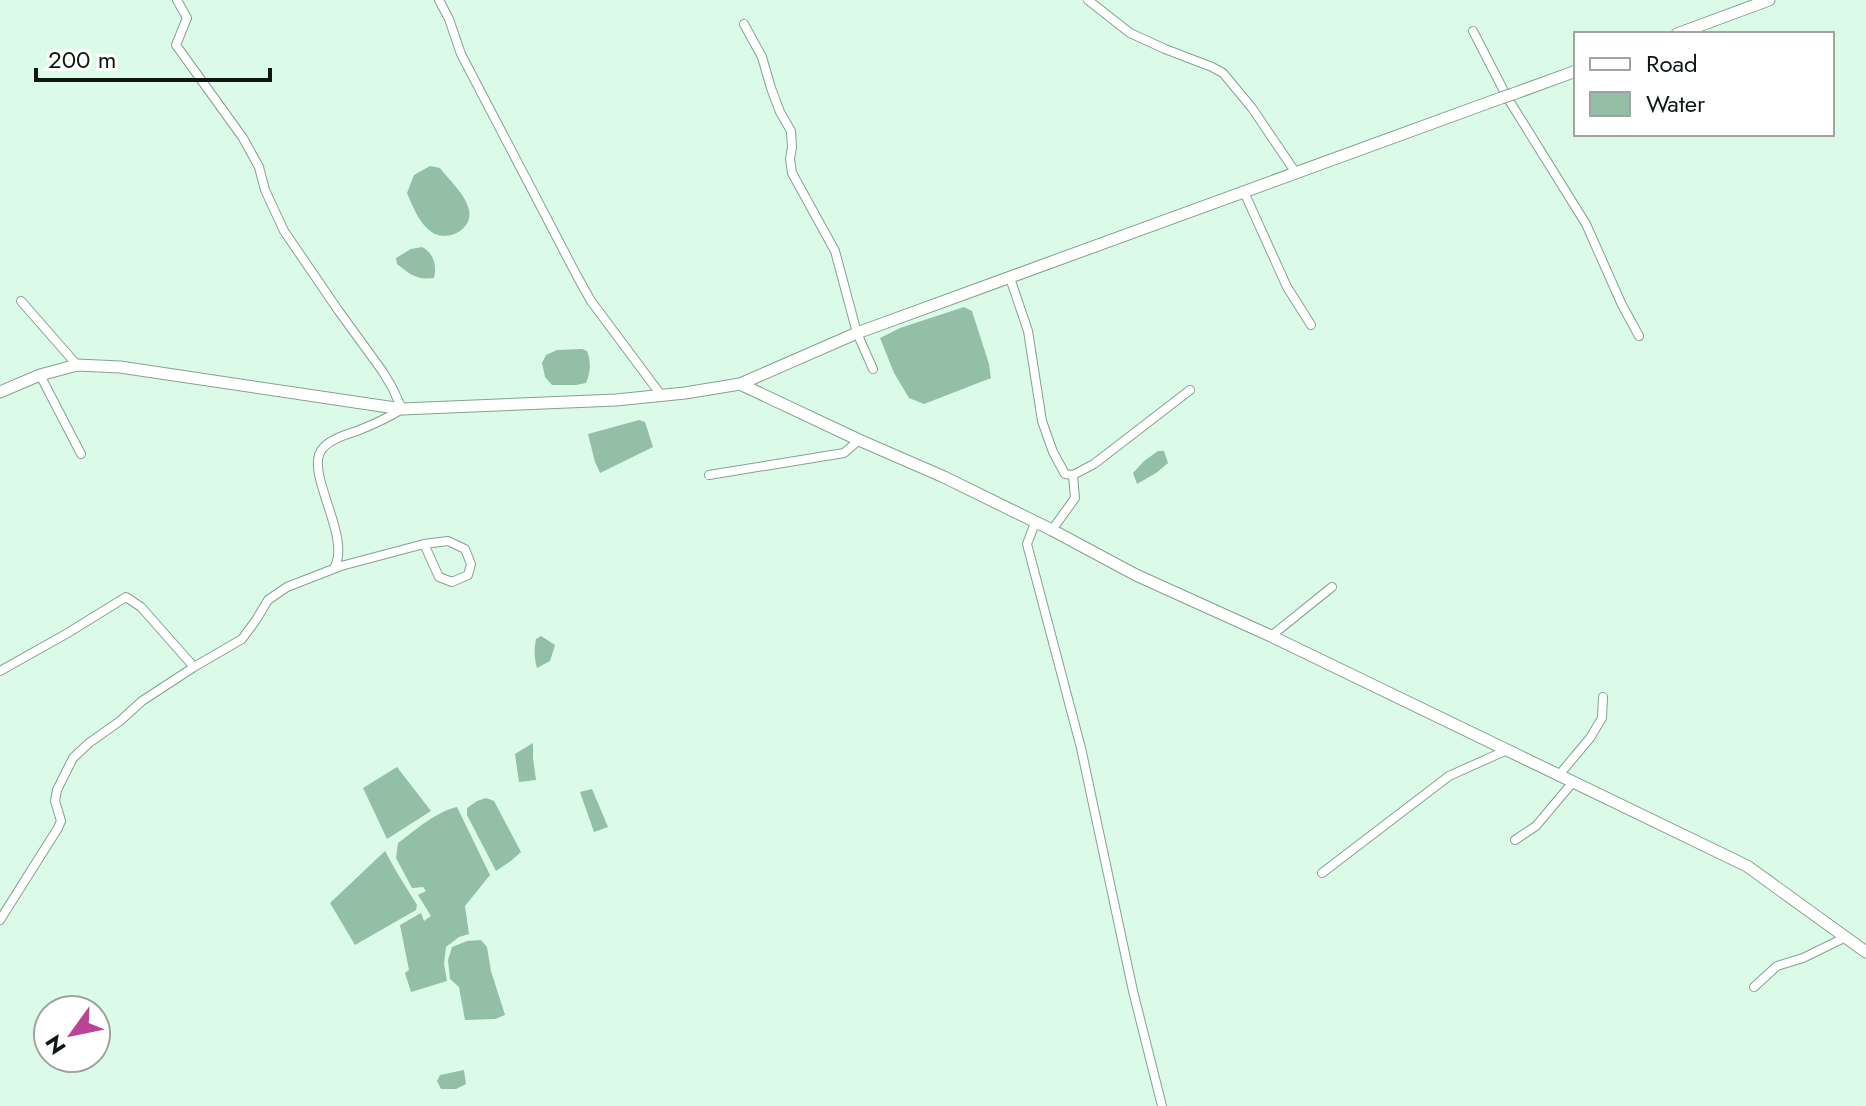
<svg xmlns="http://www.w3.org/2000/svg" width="1866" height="1106" viewBox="0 0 1866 1106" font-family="Jost,sans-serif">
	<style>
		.water { fill: #92bfa5 }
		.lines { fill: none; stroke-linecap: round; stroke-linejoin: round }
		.minor-casing { stroke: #84a290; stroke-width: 10 }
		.secondary-casing { stroke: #84a290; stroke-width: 13 }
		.minor { stroke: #fff; stroke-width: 8 }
		.secondary { stroke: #fff; stroke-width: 11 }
		.secondary-bridge-casing { stroke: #84a290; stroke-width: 13; stroke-linecap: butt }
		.secondary-bridge { stroke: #fff; stroke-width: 11 }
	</style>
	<rect width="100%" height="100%" fill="#dbfbe8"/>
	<!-- water -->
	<path class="water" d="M430,166L440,168C449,180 466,195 469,210C473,228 451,241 435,234C420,226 413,207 407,193L414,175Z
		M422,247C434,253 437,266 434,278C416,280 411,275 397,264L396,258L411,249Z
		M964,307L972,311L989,364L991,378L924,404L909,398L894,373L880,338L900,328Z
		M582,349L587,351C591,362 591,371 586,383L576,385H552L545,377L542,363L546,355L557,350Z
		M639,420L645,422L653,447L600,473L595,462L588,434Z
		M1158,451H1164L1168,463L1156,473L1137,484L1133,473L1144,461Z
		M541,636L555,645L550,661L537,668C534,657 534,650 536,639Z
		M533,743V758L536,780L519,782L515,754Z
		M397,767L431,811L387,839L363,788Z
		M592,789L608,827L594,832L580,792Z
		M486,798L494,801L521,852L512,860L496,871L467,815V808L477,801Z
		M457,807L490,875L465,906L469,934L459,937L446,947L444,964L447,981L411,992L405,973L409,970L400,925L421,913L424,921L431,916L418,895L426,891L423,887L412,888L396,858L398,843C416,830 435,812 457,807Z
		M385,851L396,871L417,905L416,910L355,945L330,903Z
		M481,940L487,947L491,971L505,1015L495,1019L465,1020L459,987L450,979L448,960L452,947L467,941Z
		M464,1070L466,1084L456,1089H441L437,1081L440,1075Z"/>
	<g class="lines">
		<!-- minor casing -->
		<g class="minor-casing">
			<path id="minor" d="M177,0L187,18L176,45L243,138L259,167L265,190L284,231L338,310L383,372L393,389L402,409C388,418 372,425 357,431C345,435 331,439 323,448C302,470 353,537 334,568
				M439,0L449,19L461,54L577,276L591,301L661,395
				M1088,0L1130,33L1165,49L1212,67L1223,73L1252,108L1296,173
				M744,24L762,57L771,88L780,112L791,131L792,147L790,159L792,173L835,251L857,333L873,369
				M1473,31L1507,97L1586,224L1622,305L1639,336
				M1244,192L1287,287L1311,325
				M1010,278L1028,331L1042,421L1053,452L1065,474L1073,475L1094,464L1190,390
				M21,301L77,365
				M40,375L81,454
				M709,475L844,453L859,440
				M1035,523L1027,544L1081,748L1133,991L1162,1106
				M1052,530L1075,498L1073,475
				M1271,636L1332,587
				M0,671L66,634L126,597L141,607L194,667
				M1559,775L1590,738L1602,718L1603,697
				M1515,840L1536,826L1573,782
				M1322,873L1449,776L1507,750
				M0,920L58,828L61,821L55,801L57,790L73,758L89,743L120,721L142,701L194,667L242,639L256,620L268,600L287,587L341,566L424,544L448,541L465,549L471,564L468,575L452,582L439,577L424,544
				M1754,987L1777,966L1803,958L1846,937"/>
		</g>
		<!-- secondary casing -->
		<g class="secondary-casing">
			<path id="secondary" d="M1677,34L1769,0
				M1513,94L1576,71
				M740,384L859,440L944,477L1052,530L1136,575L1271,636L1747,866L1866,952
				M0,392L40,375L77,365L120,367L402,409L616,400L685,393L740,384L857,333L1501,98"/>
		</g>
		<!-- minor -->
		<use href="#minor" class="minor"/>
		<!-- secondary -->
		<use href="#secondary" class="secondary"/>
		<!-- secondary-bridge casing -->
		<g class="secondary-bridge-casing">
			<path id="secondary-bridge" d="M1501,98L1513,94"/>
		</g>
		<!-- secondary-bridge -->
		<use href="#secondary-bridge" class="secondary-bridge"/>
	</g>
	<!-- legend -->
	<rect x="1574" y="32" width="260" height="104" fill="#ffffff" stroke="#9fa3a1" stroke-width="2"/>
	<rect x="1590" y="58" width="40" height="12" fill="#ffffff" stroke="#9fa3a1" stroke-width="2"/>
	<text x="1646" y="72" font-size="24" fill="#0e1913">Road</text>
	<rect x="1590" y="92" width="40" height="24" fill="#92bfa5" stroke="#9fa3a1" stroke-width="2"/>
	<text x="1646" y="112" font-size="24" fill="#0e1913">Water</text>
	<!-- north arrow -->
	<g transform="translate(72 1034) rotate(237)"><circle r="38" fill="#ffffff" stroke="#9fa3a1" stroke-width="2"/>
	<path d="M0-6L14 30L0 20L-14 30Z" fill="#ba4398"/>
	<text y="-12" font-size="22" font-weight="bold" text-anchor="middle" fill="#0e1913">N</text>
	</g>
	<!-- scale -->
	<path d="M36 68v12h234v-12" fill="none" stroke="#0e1913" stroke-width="4"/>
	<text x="48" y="68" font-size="24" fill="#0e1913" stroke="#ffffff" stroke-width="6" paint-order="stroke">200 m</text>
</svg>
